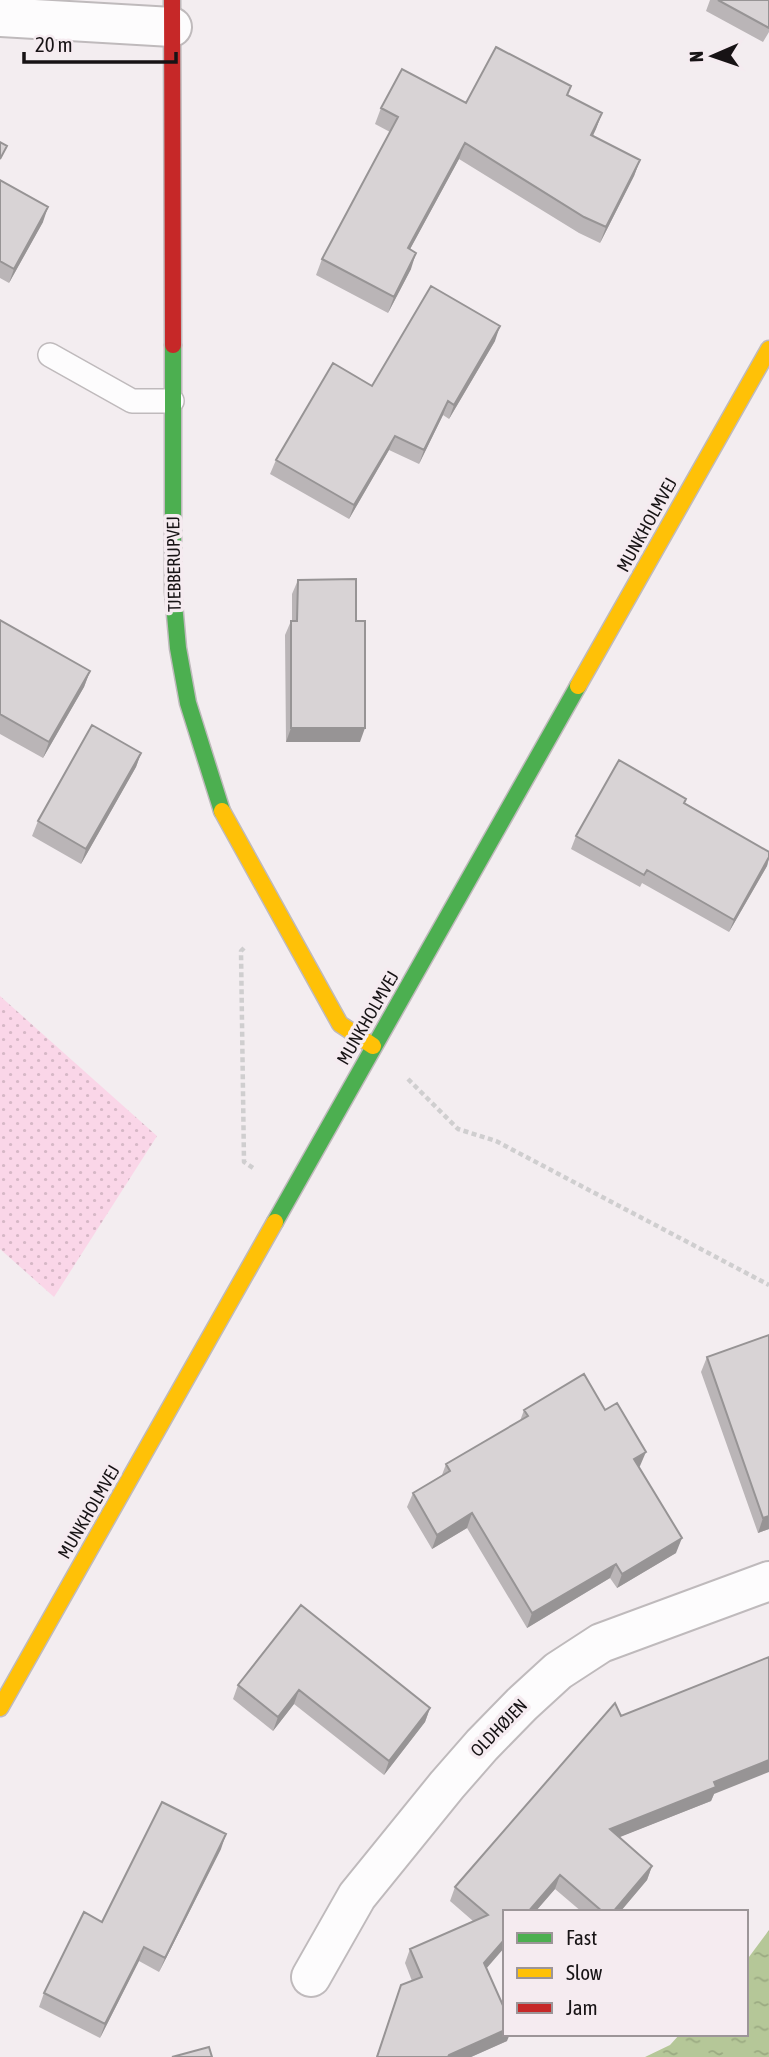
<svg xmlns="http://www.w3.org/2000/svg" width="769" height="2057" viewBox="0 0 769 2057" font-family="'Asap Condensed',sans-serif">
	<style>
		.green { fill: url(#green-dots) }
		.water { fill: url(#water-ripples) }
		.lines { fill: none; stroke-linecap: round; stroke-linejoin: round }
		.lane-casing { stroke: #bfbabc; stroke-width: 26 }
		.street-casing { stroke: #bfbabc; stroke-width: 42 }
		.fast-casing { stroke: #bfbabc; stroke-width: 19 }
		.slow-casing { stroke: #bfbabc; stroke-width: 19 }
		.jam-casing { stroke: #bfbabc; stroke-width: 19 }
		.path { stroke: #cfcecf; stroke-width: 4.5; stroke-dasharray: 5 3.5; stroke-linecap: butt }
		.lane { stroke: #fdfcfd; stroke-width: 23 }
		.street { stroke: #fdfcfd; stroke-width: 38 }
		.fast { stroke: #4caf50; stroke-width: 16 }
		.slow { stroke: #ffc107; stroke-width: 16 }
		.jam { stroke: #c62828; stroke-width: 16 }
		.wall { fill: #bab5b7 }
		.shaded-wall { fill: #979495 }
		.building { fill: #d8d3d5; stroke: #979495; stroke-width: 2 }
		.labels { text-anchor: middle; stroke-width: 7; stroke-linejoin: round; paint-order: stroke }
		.street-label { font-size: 18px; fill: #171315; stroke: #f5ebf0 }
	</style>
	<defs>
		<pattern id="green-dots" width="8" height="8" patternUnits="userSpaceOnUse" patternTransform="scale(1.75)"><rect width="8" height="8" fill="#fad6e8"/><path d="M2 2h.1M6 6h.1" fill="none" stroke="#d6b7c6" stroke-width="1.8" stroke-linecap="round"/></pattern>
		<pattern id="water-ripples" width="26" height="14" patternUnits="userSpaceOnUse" patternTransform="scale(1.75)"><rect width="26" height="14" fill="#b5c798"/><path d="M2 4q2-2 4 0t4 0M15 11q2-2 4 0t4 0" fill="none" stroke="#9baa82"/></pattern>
	</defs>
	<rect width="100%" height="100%" fill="#f3edf0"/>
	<!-- green -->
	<path class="green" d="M0,996L157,1136L54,1297L0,1249Z"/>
	<!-- water -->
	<path class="water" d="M769,1930V2057H645L670,2045L680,2034H746V1961Z"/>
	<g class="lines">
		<!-- lane casing -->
		<g class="lane-casing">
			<path id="lane" d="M50,355L132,401H172"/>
		</g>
		<!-- street casing -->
		<g class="street-casing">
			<path id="street" d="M0,17L172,27
				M311,1977L357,1896L447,1785L482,1745L522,1704L558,1671L601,1643L769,1581"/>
		</g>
		<!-- fast casing -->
		<g class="fast-casing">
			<path id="fast" d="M173,345V592L178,648L188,703L222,811
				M275,1222L578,686"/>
		</g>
		<!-- slow casing -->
		<g class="slow-casing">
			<path id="slow" d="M578,686L769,349
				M222,811L340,1024L373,1046
				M0,1708L275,1222"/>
		</g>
		<!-- jam casing -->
		<g class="jam-casing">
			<path id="jam" d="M172,0L173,345"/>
		</g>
		<!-- path -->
		<path class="path" d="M244,948L241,951L244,1162L253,1168
			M408,1079L458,1129L496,1141L769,1285"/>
		<!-- lane -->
		<use href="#lane" class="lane"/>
		<!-- street -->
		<use href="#street" class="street"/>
		<!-- fast -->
		<use href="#fast" class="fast"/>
		<!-- slow -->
		<use href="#slow" class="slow"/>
		<!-- jam -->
		<use href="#jam" class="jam"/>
	</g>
	<!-- wall -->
	<path class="wall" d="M710,0H769V32L763,42L706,11Z
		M571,86L567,95L602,113L593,136L640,160L634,176L600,243L579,233L459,159L410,249L411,269L388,313L316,275L322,259L390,132L375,124L381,108L466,103Z
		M0,180L43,222L9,283L0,278Z
		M495,341L449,419L443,415L419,464L389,450L349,519L270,474L276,460L372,386Z
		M298,580L356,621L360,742H286L285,635L291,621H292V594Z
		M0,620L90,671L84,687L43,758L0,734Z
		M141,753L136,767L81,864L32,836L38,821Z
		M686,799L685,803L769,852V859L767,866L729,932L642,883L640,887L571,849L576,836Z
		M769,1335V1529L758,1533L701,1372L707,1357Z
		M524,1410L640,1466L639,1467L676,1553L617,1588L610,1578L527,1628L467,1528L432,1549L407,1507L413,1493L442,1475L446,1464L520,1421Z
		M301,1605L430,1708L425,1722L384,1775L294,1704L273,1731L233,1699L238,1685Z
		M621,1716L714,1794L711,1801L619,1837L652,1866L647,1880L620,1912H582L555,1889L535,1912H505L486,1968L507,2041L471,2057H376L412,1981L405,1963L410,1949L473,1921L450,1901L455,1887Z
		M221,1849L159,1972L139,1961L100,2038L39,2007L44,1993L102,1922Z"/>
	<!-- shaded-wall -->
	<path class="shaded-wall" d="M602,113L596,129L585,151L591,135Z
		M465,143L459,159L402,264L408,248Z
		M640,160L634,176L600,243L606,227Z
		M48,207L43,222L9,283L14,269Z
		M416,253L411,269L388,313L394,297Z
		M500,326L495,341L449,419L454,405Z
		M448,401L443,415L419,464L424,450Z
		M395,436L389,450L349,519L354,505Z
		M90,671L84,687L43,758L49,742Z
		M291,728H365L360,742H286Z
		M141,753L136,767L81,864L86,849Z
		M769,857L767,866L729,932L734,920Z
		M646,1452L640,1466L629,1473L634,1459Z
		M472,1513L467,1528L432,1549L437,1535Z
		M769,1516V1529L758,1533L763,1518Z
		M682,1538L676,1553L617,1588L622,1574Z
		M616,1564L610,1578L527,1628L532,1613Z
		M299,1690L294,1704L273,1731L278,1717Z
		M430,1708L425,1722L384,1775L389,1761Z
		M769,1760V1772L714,1794L711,1801L605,1843L610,1829L714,1782Z
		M226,1834L221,1849L159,1972L165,1958Z
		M652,1866L647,1880L620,1912H613Z
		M560,1875L555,1889L535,1912H528Z
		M505,1939V1947L479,1977L484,1963Z
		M144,1947L139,1961L100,2038L105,2024Z
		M505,2030V2034H510L507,2041L471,2057H448L449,2055Z"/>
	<!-- building -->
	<path class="building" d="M718,0H769V28Z
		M496,47L571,86L567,95L602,113L591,135L640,160L606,227L584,217L465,143L408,248L416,253L394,297L322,259L398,117L381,108L402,69L466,103Z
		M0,142L7,146L0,159Z
		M0,180L48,207L14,269L0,261Z
		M431,286L500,326L454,405L448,401L424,450L395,436L354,505L276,460L333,363L372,386Z
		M356,579V621H365V728H291V621H297L298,580Z
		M0,620L90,671L49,742L0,714Z
		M92,725L141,753L86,849L38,821Z
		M619,760L686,799L684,803L769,852V857L734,920L647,870L644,875L576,836Z
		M769,1335V1516L763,1518L707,1357Z
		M584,1374L605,1410L617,1403L646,1452L634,1459L682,1538L622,1574L616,1564L532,1613L472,1513L437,1535L413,1493L450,1471L446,1464L528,1416L524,1410Z
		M301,1605L430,1708L389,1761L299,1690L278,1717L238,1685Z
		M769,1657V1760L714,1782L716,1787L610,1829L652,1866L613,1912H603L560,1875L528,1912H505V1939L484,1963L505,2010V2030L449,2055L448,2057H377L401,1985L422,1977L410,1949L488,1915L455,1887L615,1703L621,1716Z
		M162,1802L226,1834L165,1958L144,1947L105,2024L44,1993L84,1912L102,1922Z
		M209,2047L212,2057H172Z"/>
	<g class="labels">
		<!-- street labels -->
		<g class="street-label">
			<text transform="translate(647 525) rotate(-61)" y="6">MUNKHOLMVEJ</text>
			<text transform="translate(174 564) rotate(-91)" y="6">TJEBBERUPVEJ</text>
			<text transform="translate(368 1018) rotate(-60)" y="6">MUNKHOLMVEJ</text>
			<text transform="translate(89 1512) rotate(-60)" y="6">MUNKHOLMVEJ</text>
			<text transform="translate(499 1728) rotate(-46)" y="6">OLDHØJEN</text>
		</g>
	</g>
	<!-- legend -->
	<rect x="503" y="1910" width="245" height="126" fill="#f5ebf0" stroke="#9c9598" stroke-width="2"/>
	<rect x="517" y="1933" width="35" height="10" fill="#4caf50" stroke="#9c9598" stroke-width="2"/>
	<text x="566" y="1945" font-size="21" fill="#171315">Fast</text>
	<rect x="517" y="1968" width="35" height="10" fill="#ffc107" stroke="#9c9598" stroke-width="2"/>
	<text x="566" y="1980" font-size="21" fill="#171315">Slow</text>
	<rect x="517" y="2003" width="35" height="10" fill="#c62828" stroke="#9c9598" stroke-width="2"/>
	<text x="566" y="2015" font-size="21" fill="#171315">Jam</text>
	<!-- north arrow -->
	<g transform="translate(713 56) rotate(268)" stroke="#f5ebf0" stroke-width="5" paint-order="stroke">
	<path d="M0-5L12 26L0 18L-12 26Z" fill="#171315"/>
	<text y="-10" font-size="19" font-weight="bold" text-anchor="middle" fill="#171315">N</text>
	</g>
	<!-- scale -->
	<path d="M24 52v10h152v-10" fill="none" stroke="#171315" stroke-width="3.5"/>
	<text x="35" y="52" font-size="21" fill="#171315" stroke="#f5ebf0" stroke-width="5" paint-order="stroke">20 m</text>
</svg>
